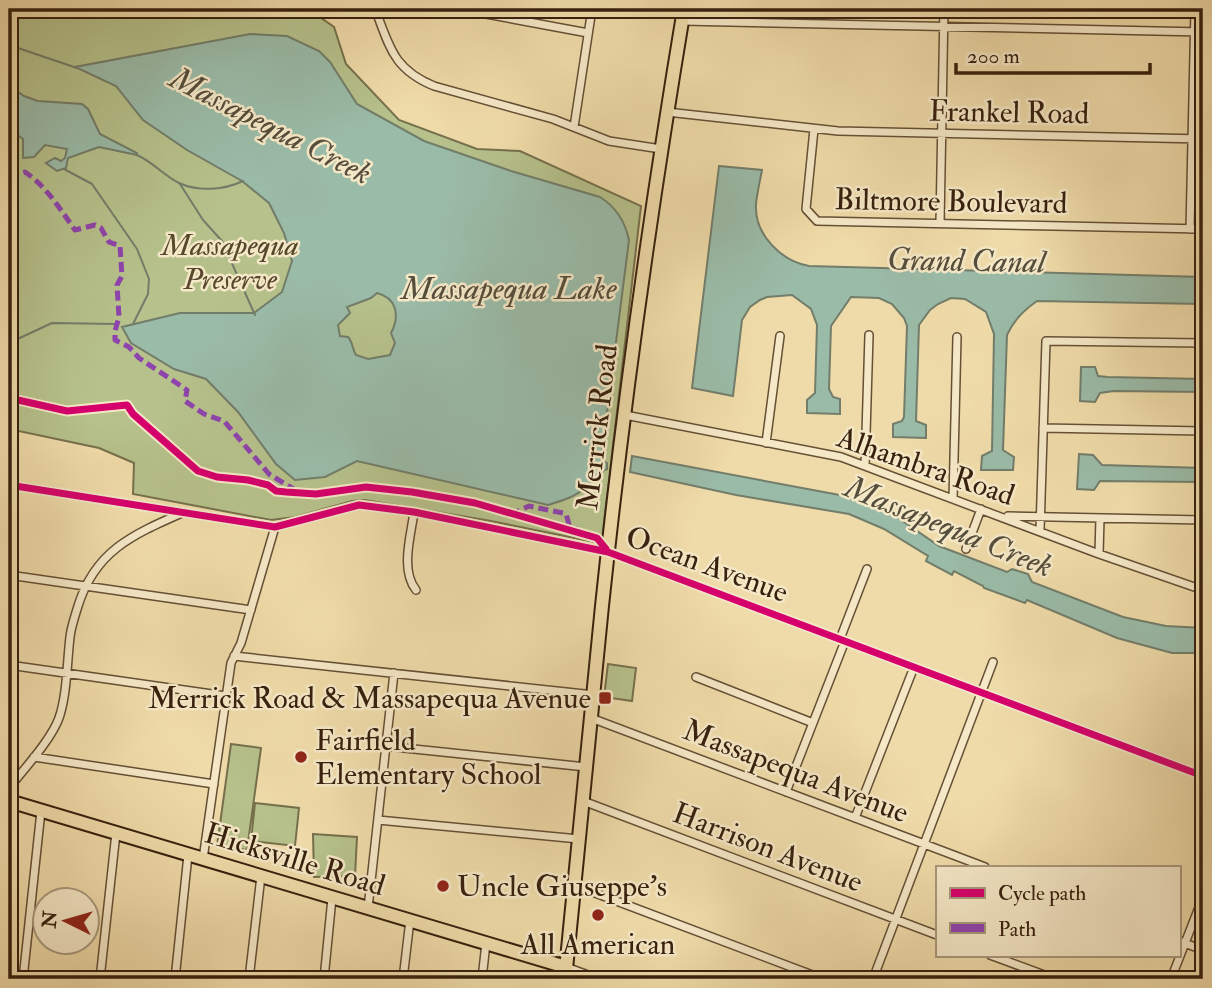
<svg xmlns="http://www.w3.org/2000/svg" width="1212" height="988" viewBox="0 0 1212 988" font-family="'IM FELL Double Pica',serif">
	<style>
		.green { fill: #b6c18b; stroke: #76704c; stroke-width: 2 }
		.water { fill: #9abba8; stroke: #727d6a; stroke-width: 2; fill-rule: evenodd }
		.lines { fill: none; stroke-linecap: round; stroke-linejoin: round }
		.stream { stroke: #727d6a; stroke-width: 2 }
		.street-casing { stroke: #654f35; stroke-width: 10 }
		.primary-casing { stroke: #37200e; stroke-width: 16 }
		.street { stroke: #f5e8c7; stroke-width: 7 }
		.primary { stroke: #efdba9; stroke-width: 12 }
		.quiet { stroke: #8e44ad; stroke-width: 5; stroke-dasharray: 10 5; stroke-linecap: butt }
		.cycleway-casing { stroke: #f5e8c7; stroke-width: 11 }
		.cycleway { stroke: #d6006c; stroke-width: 7 }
		.poi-dot { fill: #8f2418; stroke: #f5e8c7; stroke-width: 2.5 }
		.labels { text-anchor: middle; stroke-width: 5; stroke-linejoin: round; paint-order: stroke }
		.street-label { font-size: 30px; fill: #37200e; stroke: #f5e8c7 }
		.park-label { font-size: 30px; font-style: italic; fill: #57482d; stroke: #f5e8c7 }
		.poi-label { font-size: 30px; fill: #37200e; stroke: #f5e8c7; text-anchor: start }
		.water-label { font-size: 32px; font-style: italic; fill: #554e3c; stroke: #f5e8c7 }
	</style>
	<rect width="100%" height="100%" fill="#efdba9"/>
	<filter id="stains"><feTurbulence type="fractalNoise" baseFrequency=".00286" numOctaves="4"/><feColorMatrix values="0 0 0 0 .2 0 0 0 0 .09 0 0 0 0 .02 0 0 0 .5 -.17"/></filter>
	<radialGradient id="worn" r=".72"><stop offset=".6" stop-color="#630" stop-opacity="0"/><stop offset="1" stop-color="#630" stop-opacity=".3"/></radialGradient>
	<!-- green -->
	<path class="green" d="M9,9H174C219,22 265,18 311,11L334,27L346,64L399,120L477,149L520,151L641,206L602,540L594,542L491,521L365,500L352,501L295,517L271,520L133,494L134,463L99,448L9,429Z
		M608,664L636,668L632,701L604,697Z
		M231,744L261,748L247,850L217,846Z
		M255,803L299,808L295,846L251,841Z
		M313,834L357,837L355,876L314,877Z"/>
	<!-- water -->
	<path class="water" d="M250,34L287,36L319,51L330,62L357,104L424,141L511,171L600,197C616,207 625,221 629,240L601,460L607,463V469C597,473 593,482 585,488C575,497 561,501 548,505L357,461L325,477L295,480L276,464L238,412L206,379L174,369L131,343L122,327L180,313H254L282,292L292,261L284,233L269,203L242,181L187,150L143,120L116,86L75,67ZM377,293C397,298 400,316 391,333L395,343L390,355L368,359L356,355C352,349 353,342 348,337L340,336L338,325L350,313L347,307L371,298Z
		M11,87L24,96L38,101L82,104L88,109L100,134L137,153V155L99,147L68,158L66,168L57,171L46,163L55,158L61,161L65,158L67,149L45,145L34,157L23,158V139L9,129Z
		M719,166L762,170C760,181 757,193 756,204C754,234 781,261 809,266L1203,277V304L1037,301C1023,311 1014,320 1007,335L1003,450L1014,457L1013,470H981L982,456L992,451L994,334L986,312L965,299L951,298L938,304L930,310L919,325L916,421L926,425V438L893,437V424L902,421L904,417L907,326L904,318L892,304L879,298L851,297L831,326L829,389L833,397L840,399V414L807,413V400L815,393L817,325L811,309L792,295L767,297L760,300L750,307L742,320L733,396L692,388Z
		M1081,367H1095L1098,376L1108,377L1203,379V392L1114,391L1100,393L1095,402L1080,401Z
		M1079,454L1093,455L1102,465L1203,468V482L1100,481L1094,490L1077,489Z
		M632,456L845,496L891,513L939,546L1007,572L1012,569L1028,574L1032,582L1123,617L1166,626L1203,628V653H1172L1117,638L1027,600L1025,603L984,588L983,586L954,571L952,575L926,561L928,556L884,529L849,514L736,495L630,472Z"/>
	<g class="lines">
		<!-- stream -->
		<path class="stream" d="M9,45L77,68
			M137,155C153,162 164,176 179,183C199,192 224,190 243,181
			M64,169L92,184L137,249L149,279L148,294L133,324
			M180,184L203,220L222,241L255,315
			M9,343L52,323L116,324"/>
		<!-- street casing -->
		<g class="street-casing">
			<path id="street" d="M375,9C390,47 393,69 434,86L553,119L609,141L661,149
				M459,9L588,33
				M377,15L396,9
				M682,21L1203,32
				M667,112L838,131L1203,139
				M574,127L592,9
				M814,129L806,209L817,221L1203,229
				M940,223L944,9
				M1190,229L1195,9
				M625,415L841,457L1099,554L1203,590
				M1043,428L1203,431
				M766,443L780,336
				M865,466L869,335
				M9,485L275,527L359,505L414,512L608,552L1203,776
				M953,499L957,337
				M414,512C411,535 400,570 416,590
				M1008,516L1203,520
				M1040,530L1046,341L1203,343
				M966,549L981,509
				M1099,554L1100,518
				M9,575L251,610
				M840,639L867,569
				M234,656L594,695
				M9,665L226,696
				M696,677L813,723
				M591,718L985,867
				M385,746L586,767
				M34,757L214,784
				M9,788C24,769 51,740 59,718C67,695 67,662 70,637C71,627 75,616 78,606C95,551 132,535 182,513
				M786,792L845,641
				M583,801L937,935
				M855,818L914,667
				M378,820L579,839
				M203,859L231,663L241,643L275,527
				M574,885L823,979
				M368,908L394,673
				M1179,941L1203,950
				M990,955L1055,979
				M566,967L599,979
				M23,979L41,811
				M100,979L116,833
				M175,979L188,855
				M249,979L261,876
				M324,979L332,898
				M403,979L410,920
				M482,979L486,943
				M873,979L993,662
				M1171,979L1203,897"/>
		</g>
		<!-- primary casing -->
		<g class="primary-casing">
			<path id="primary" d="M9,801L566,967
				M565,979C578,855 589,730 602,606C623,406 651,207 684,9"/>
		</g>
		<!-- street -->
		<use href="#street" class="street"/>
		<!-- primary -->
		<use href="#primary" class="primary"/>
		<!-- quiet -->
		<path class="quiet" d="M9,177L25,172C47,187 60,209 75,230L95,225L101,228L109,242L120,246L122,276L117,285L119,317L115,331V340L129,347L139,358L187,390L185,401L204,414L224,421L269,474L295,490
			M510,511L516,512L529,506L563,513L566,514L570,528L578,529"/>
		<!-- cycleway casing -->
		<g class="cycleway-casing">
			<path id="cycleway" d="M9,398L67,411L127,405L133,414L198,471L217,477L248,480L268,485L276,491L286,492L316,494L366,487L412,492L475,503L597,538L606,549
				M9,485L275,527L359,505L414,512L608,552L1203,776"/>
		</g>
		<!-- cycleway -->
		<use href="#cycleway" class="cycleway"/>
	</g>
	<!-- markers -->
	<g class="poi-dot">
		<rect x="598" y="691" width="14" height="14" rx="3.5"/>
		<circle cx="301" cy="757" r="7"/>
		<circle cx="443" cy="886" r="7"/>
		<circle cx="598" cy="915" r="7"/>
	</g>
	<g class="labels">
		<!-- street labels -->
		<g class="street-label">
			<text transform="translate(1009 112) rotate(1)" y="10">Frankel Road</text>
			<text transform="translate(951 201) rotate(1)" y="10">Biltmore Boulevard</text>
			<text transform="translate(597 427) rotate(-83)" y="10">Merrick Road</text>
			<text transform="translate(926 466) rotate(19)" y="10">Alhambra Road</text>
			<text transform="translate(707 564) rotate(20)" y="10">Ocean Avenue</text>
			<text transform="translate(796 771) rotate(21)" y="10">Massapequa Avenue</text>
			<text transform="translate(768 847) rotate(21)" y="10">Harrison Avenue</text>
			<text transform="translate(295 859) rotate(17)" y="10">Hicksville Road</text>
		</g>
		<!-- park labels -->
		<g class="park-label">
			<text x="230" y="255">Massapequa<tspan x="230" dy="34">Preserve</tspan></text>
		</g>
		<!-- poi labels -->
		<g class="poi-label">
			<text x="591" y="708" text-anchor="end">Merrick Road &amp; Massapequa Avenue</text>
			<text x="315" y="750">Fairfield<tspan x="315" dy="34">Elementary School</tspan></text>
			<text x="457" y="896">Uncle Giuseppe's</text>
			<text x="598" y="954" text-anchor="middle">All American</text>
		</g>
		<!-- water labels -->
		<g class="water-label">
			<text transform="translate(271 125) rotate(27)" y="11">Massapequa Creek</text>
			<text transform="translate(966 260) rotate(1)" y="11">Grand Canal</text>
			<text x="509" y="299">Massapequa Lake</text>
			<text transform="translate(949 526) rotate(22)" y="11">Massapequa Creek</text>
		</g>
	</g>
	<!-- margin -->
	<rect width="1212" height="988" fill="none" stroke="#efdba9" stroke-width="35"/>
	<rect x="10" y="10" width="1191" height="967" fill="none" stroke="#37200e" stroke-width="3.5"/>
	<rect x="18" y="18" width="1177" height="953" fill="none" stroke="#37200e" stroke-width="2"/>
	<!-- legend -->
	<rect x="936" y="866" width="245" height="91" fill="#f5e8c7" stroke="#a9987d" stroke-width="2"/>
	<rect x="950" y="888" width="35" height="10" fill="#d6006c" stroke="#a9987d" stroke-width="2"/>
	<text x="998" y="900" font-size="21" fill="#37200e">Cycle path</text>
	<rect x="950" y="923" width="35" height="10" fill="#8e44ad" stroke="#a9987d" stroke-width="2"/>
	<text x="998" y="936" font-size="21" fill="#37200e">Path</text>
	<!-- north arrow -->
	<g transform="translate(66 921) rotate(275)"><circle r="33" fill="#f5e8c7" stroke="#a9987d" stroke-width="2"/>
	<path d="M0-5L12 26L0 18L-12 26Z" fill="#8f2418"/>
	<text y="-10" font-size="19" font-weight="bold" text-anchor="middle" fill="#37200e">N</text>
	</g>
	<!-- scale -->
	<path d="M956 63v10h194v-10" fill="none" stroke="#37200e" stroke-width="3.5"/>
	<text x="967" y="63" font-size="21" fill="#37200e" stroke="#f5e8c7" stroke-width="5" paint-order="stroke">200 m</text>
	<rect width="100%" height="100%" filter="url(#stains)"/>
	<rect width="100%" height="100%" fill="url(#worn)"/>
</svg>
